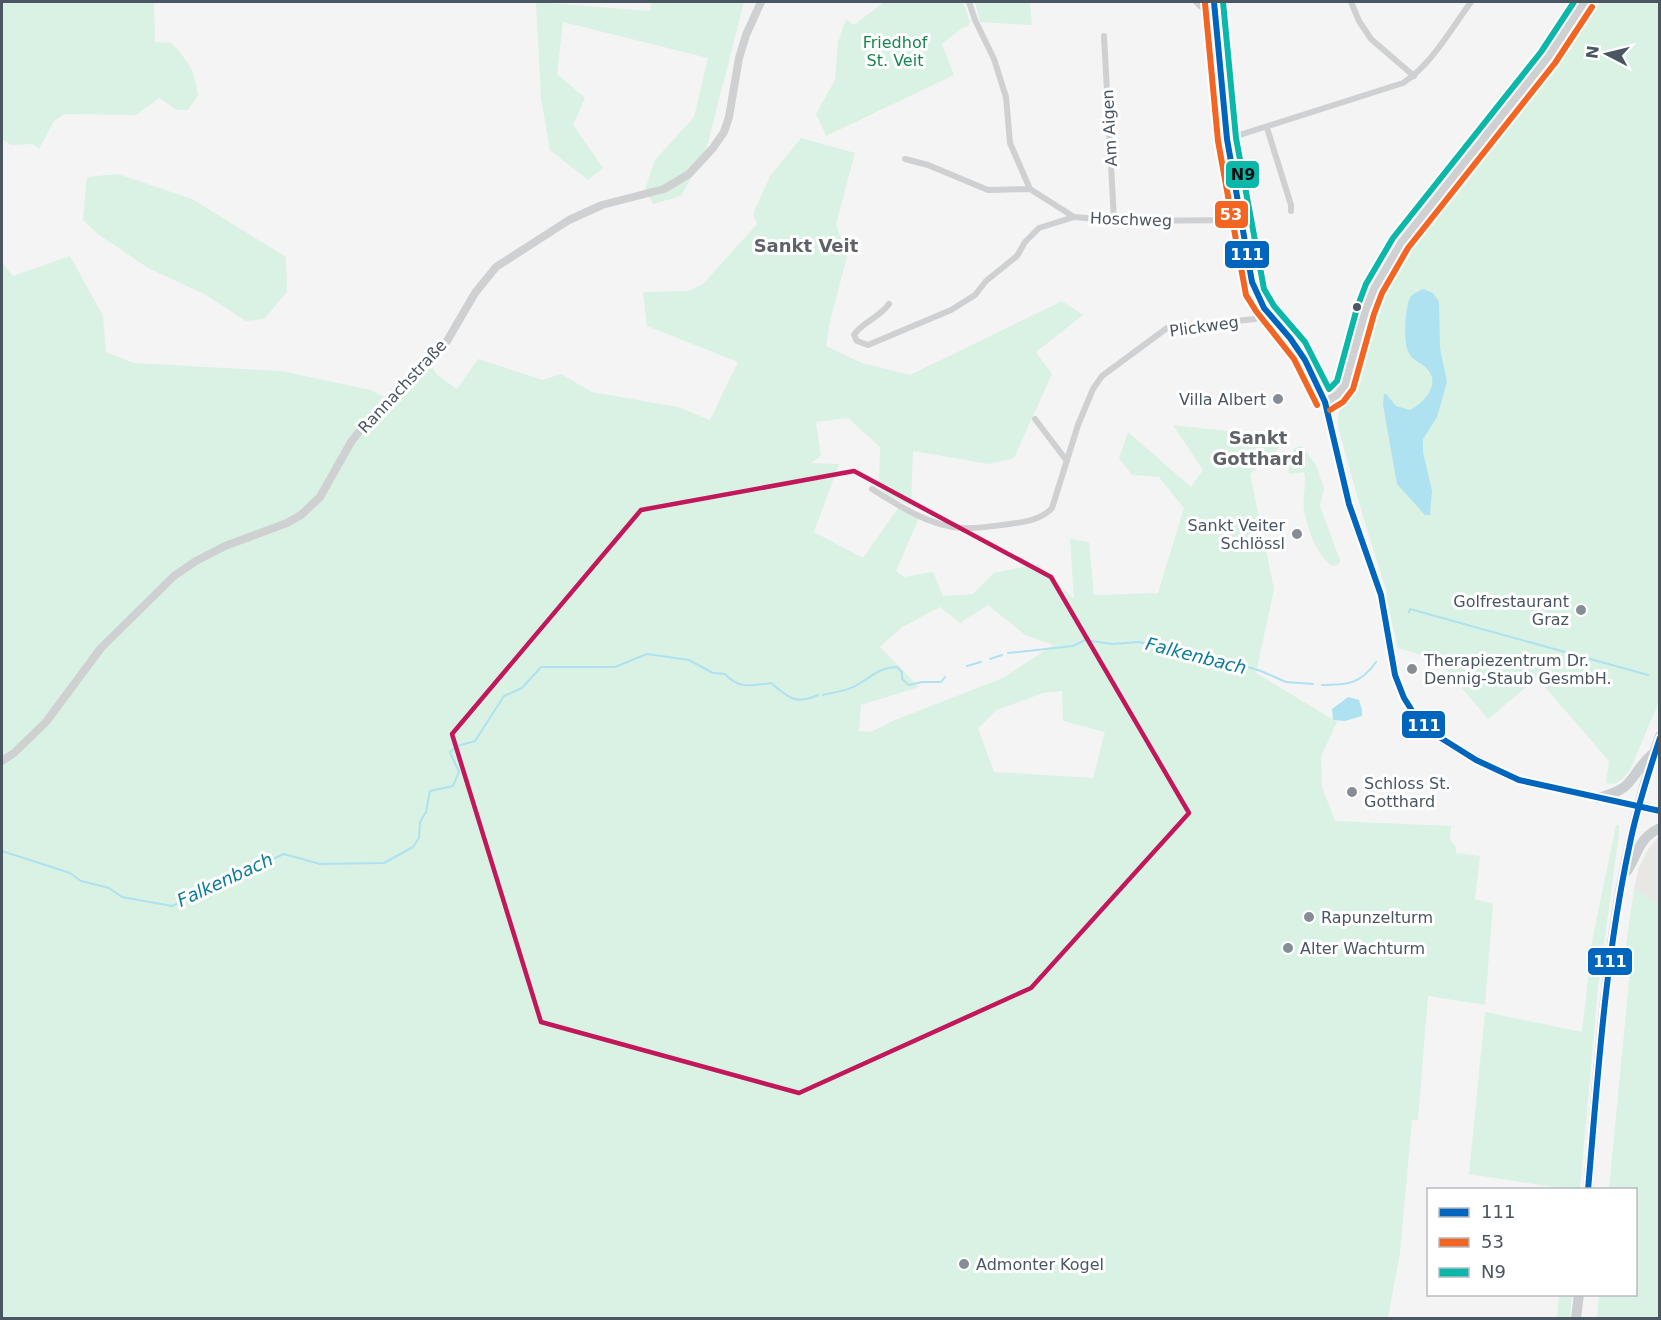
<svg xmlns="http://www.w3.org/2000/svg" width="1661" height="1320" viewBox="0 0 1661 1320" font-family="'DejaVu Sans',sans-serif">
	<style>
		.commercial { fill: #e8e7e3 }
		.green { fill: #d9f2e3; fill-rule: evenodd }
		.water { fill: #aee2f0 }
		.lines { fill: none; stroke-linecap: round; stroke-linejoin: round }
		.stream { stroke: #aee2f0; stroke-width: 2 }
		.minor { stroke: #ced0d2; stroke-width: 6 }
		.tertiary { stroke: #ced0d2; stroke-width: 8 }
		.secondary { stroke: #ced0d4; stroke-width: 9 }
		.primary { stroke: #caced1; stroke-width: 10 }
		.bus-1-casing { stroke: #fff; stroke-width: 10 }
		.bus-2-casing { stroke: #fff; stroke-width: 10 }
		.bus-3-casing { stroke: #fff; stroke-width: 10 }
		.bus-1 { stroke: #0065bd; stroke-width: 6 }
		.bus-2 { stroke: #f26522; stroke-width: 6 }
		.bus-3 { stroke: #0ab7a8; stroke-width: 6 }
		.marked { fill: none; stroke: #c2185b; stroke-width: 4.5; stroke-linejoin: round }
		.bus-dot { fill: #4a5661; stroke: #fff; stroke-width: 2 }
		.poi-dot { fill: #868d94; stroke: #fff; stroke-width: 2 }
		.labels { text-anchor: middle; stroke-width: 6; stroke-linejoin: round; paint-order: stroke }
		.park-label { font-size: 16px; fill: #17864f; stroke: #fff }
		.street-label { font-size: 16px; fill: #4a5661; stroke: #fff }
		.poi-label { font-size: 16px; fill: #4a5661; stroke: #fff; text-anchor: start }
		.neighbourhood-label { font-size: 18px; font-weight: bold; fill: #5f6368; stroke: #fff }
		.water-label { font-size: 18px; font-style: italic; fill: #0c7c9b; stroke: #fff }
		.line-badge { stroke: #fff; stroke-width: 2 }
		.badge-label { font-size: 16px; text-anchor: middle; font-weight: bold; fill: #fff }
		.pale-badge-label { font-size: 16px; text-anchor: middle; font-weight: bold; fill: #111 }
	</style>
	<rect width="100%" height="100%" fill="#f4f4f4"/>
	<!-- commercial -->
	<path class="commercial" d="M1659,836V904L1634,889L1639,867L1647,851Z"/>
	<!-- green -->
	<path class="green" d="M2,2H154L155,42L172,43C189,63 194,69 198,95L188,110H177L159,98L136,115L64,114L54,121L39,149L33,144L11,145L2,139Z
		M536,2L650,11L651,2H744L705,154L681,196L653,204L645,189L655,160L694,117L708,58L563,22L557,74L585,98L573,125L603,168L588,180L550,150L541,98Z
		M884,2H963L970,22L968,26L962,28L942,44L954,75L826,136L816,114L835,80L838,42L846,19L854,25Z
		M975,2H1030L1032,25L980,22Z
		M1600,2H1659L1660,699L1630,770L1622,779L1614,784L1606,783L1609,761L1537,678L1488,719L1438,660L1398,648C1394,630 1388,608 1386,590L1362,513L1338,427L1339,409L1350,390L1355,375L1364,326L1369,310L1379,288L1407,243L1477,153L1524,107L1584,18H1589Z
		M801,138L855,153L836,224L847,257L830,321L826,346L862,363L910,375L1062,301L1083,315L1036,352L1052,374L1014,458L989,464L913,451L911,506L887,495L879,487L880,447L848,418L816,422L821,456L811,463L839,464L814,532L863,558L898,508L919,518L896,571L904,577L933,572L943,596L973,594L994,573L1038,564L1074,599L1070,539L1089,542L1094,595L1158,593L1184,508L1159,477L1132,475L1119,458L1128,432L1191,487L1203,470L1173,425L1290,438L1250,474L1274,589L1256,673L1337,722L1321,756L1322,787L1335,821L1451,826L1450,839L1456,847V853L1480,856L1475,899L1493,904L1485,1005L1428,996L1418,1120H1412L1400,1253L1388,1318H2V262L13,276L70,256L103,316L106,352L134,363L281,371L371,390L384,397L408,374L425,355L437,375L457,389L478,359L543,380L561,374L592,392L678,407L710,420L738,362L647,326L643,292L688,291L703,284L757,224L753,214L770,176ZM988,605L1025,635L1053,645L1003,678L895,720L871,732L859,731L861,705L919,687L880,647L902,627L940,607L960,623ZM1062,691L1063,721L1105,732L1093,778L994,772L978,728L997,710L1043,693Z
		M118,174L192,199L286,257L287,292L264,319L246,321L204,294L148,268L98,234L83,220L87,177Z
		M1302,446L1316,465L1324,488L1320,506L1340,560L1339,564L1333,566C1317,558 1307,527 1304,510C1302,497 1307,485 1304,472L1289,474L1288,463L1294,448Z
		M1616,825H1619V834L1598,988L1580,1189H1567L1469,1174L1485,1012L1582,1032L1592,941Z
		M1634,889L1659,904V1318H1597L1599,1295L1636,1294V1190L1609,1189L1630,971L1622,973Z
		M1559,1295H1572L1570,1318H1557Z"/>
	<!-- water -->
	<path class="water" d="M1423,289L1433,293L1439,302L1440,348L1447,382L1437,417L1423,439V452L1432,491L1430,515H1425L1397,484L1383,405L1384,394H1386L1396,406L1410,410C1426,402 1443,381 1424,366C1416,360 1412,360 1408,351C1403,341 1405,304 1411,296C1414,293 1419,291 1423,289Z
		M1348,697L1359,700L1362,710V716L1345,721L1333,720L1332,709Z"/>
	<g class="lines">
		<!-- stream -->
		<path class="stream" d="M1409,612L1410,609L1648,675
			M1008,653L1073,646L1085,640L1112,644L1139,642L1228,661L1261,671L1286,682L1313,684
			M990,659L1002,655
			M967,666L981,662
			M1322,685C1347,685 1361,684 1376,662
			M823,695C834,692 848,691 857,685C871,677 880,667 897,667L902,672V679L909,685L922,682H941L945,677
			M2,851L70,873L81,881L109,888L122,897L172,906L226,883L250,865L263,863L284,854L320,864L384,863L413,847L419,838L420,822L426,812L430,791L453,786L459,772L450,752L457,746L475,741L504,696L522,688L541,667H615L647,654L689,660L713,673L725,674C739,690 753,685 771,683C789,698 795,705 818,695"/>
		<!-- minor -->
		<path class="minor" d="M969,2L975,20L994,59L1006,97L1010,143L1030,189L1074,217L1122,221L1241,220
			M1196,2L1201,7L1215,8
			M1351,2L1359,21L1371,39L1414,76
			M1104,36L1114,220
			M1267,128L1291,205V211
			M1227,139L1403,83C1432,64 1451,29 1471,2
			M905,159L928,165L988,190L1030,189
			M889,304C879,318 861,323 854,335L857,341L868,345L951,310L975,295L986,281L1017,256L1025,242L1039,228L1074,217
			M1035,419L1067,461
			M872,489C899,506 930,526 962,528C978,529 994,526 1009,524C1025,522 1041,520 1052,508L1078,425L1093,389L1102,376L1167,328L1255,319L1264,308"/>
		<!-- tertiary -->
		<path class="tertiary" d="M1325,402L1337,395L1345,385L1365,311L1374,289L1401,243L1548,57L1584,2
			M2,761L14,753L46,722L101,648L174,576L196,561L225,546L287,523L301,515L320,497L351,442L369,419L436,355L447,341L475,293L496,267L569,220L602,205L664,189L689,174L713,148L724,132L729,117L739,58L746,35L761,2"/>
		<!-- secondary -->
		<path class="secondary" d="M1214,2L1227,139L1252,282L1264,308L1290,338L1305,360L1325,402L1349,504L1381,595L1395,675L1404,698L1418,720L1433,733L1457,749L1499,771L1519,780L1638,806"/>
		<!-- primary -->
		<path class="primary" d="M1598,798C1636,788 1627,779 1651,755
			M1638,806L1660,811
			M1627,871C1638,854 1639,837 1660,828
			M1588,1190C1601,1039 1609,879 1660,736
			M1576,1318L1579,1294"/>
		<!-- bus-1 casing -->
		<g class="bus-1-casing">
			<path id="bus-1" d="M1214,2L1227,139L1252,282L1264,308L1290,338L1305,360L1325,402L1349,504L1381,595L1395,675L1404,698L1418,720L1433,733L1476,760L1519,780L1660,811
				M1588,1190C1598,1075 1605,961 1629,848C1636,811 1648,774 1660,738"/>
		</g>
		<!-- bus-2 casing -->
		<g class="bus-2-casing">
			<path id="bus-2" d="M1205,3L1218,141L1246,295L1256,311L1294,359L1317,405
				M1330,410L1343,402L1353,389L1374,314L1382,293L1408,248L1555,63L1592,7"/>
		</g>
		<!-- bus-3 casing -->
		<g class="bus-3-casing">
			<path id="bus-3" d="M1223,2L1236,138L1264,289L1274,306L1305,342L1329,389L1337,381L1357,308L1366,284L1393,238L1541,52L1574,2"/>
		</g>
		<!-- bus-1 -->
		<use href="#bus-1" class="bus-1"/>
		<!-- bus-2 -->
		<use href="#bus-2" class="bus-2"/>
		<!-- bus-3 -->
		<use href="#bus-3" class="bus-3"/>
	</g>
	<!-- marked area -->
	<path class="marked" d="M854,471L1051,577L1189,813L1031,988L799,1093L541,1022L452,734L641,510Z"/>
	<!-- markers -->
	<circle class="bus-dot" cx="1357" cy="307" r="5"/>
	<g class="poi-dot">
		<circle cx="1278" cy="399" r="6"/>
		<circle cx="1297" cy="534" r="6"/>
		<circle cx="1581" cy="610" r="6"/>
		<circle cx="1412" cy="669" r="6"/>
		<circle cx="1352" cy="792" r="6"/>
		<circle cx="1309" cy="917" r="6"/>
		<circle cx="1288" cy="948" r="6"/>
		<circle cx="964" cy="1264" r="6"/>
	</g>
	<g class="labels">
		<!-- park labels -->
		<g class="park-label">
			<text x="895" y="48">Friedhof<tspan x="895" dy="18">St. Veit</tspan></text>
		</g>
		<!-- street labels -->
		<g class="street-label">
			<text transform="translate(1109 128) rotate(-93)" y="6">Am Aigen</text>
			<text transform="translate(1131 219) rotate(2)" y="6">Hoschweg</text>
			<text transform="translate(1204 326) rotate(-8)" y="6">Plickweg</text>
			<text transform="translate(402 386) rotate(-47)" y="6">Rannachstraße</text>
		</g>
		<!-- poi labels -->
		<g class="poi-label">
			<text x="1266" y="405" text-anchor="end">Villa Albert</text>
			<text x="1285" y="531" text-anchor="end">Sankt Veiter<tspan x="1285" dy="18">Schlössl</tspan></text>
			<text x="1569" y="607" text-anchor="end">Golfrestaurant<tspan x="1569" dy="18">Graz</tspan></text>
			<text x="1424" y="666">Therapiezentrum Dr.<tspan x="1424" dy="18">Dennig-Staub GesmbH.</tspan></text>
			<text x="1364" y="789">Schloss St.<tspan x="1364" dy="18">Gotthard</tspan></text>
			<text x="1321" y="923">Rapunzelturm</text>
			<text x="1300" y="954">Alter Wachturm</text>
			<text x="976" y="1270">Admonter Kogel</text>
		</g>
		<!-- neighbourhood labels -->
		<g class="neighbourhood-label">
			<text x="806" y="252">Sankt Veit</text>
			<text x="1258" y="444">Sankt<tspan x="1258" dy="21">Gotthard</tspan></text>
		</g>
		<!-- water labels -->
		<g class="water-label">
			<text transform="translate(1196 656) rotate(14)" y="6">Falkenbach</text>
			<text transform="translate(225 880) rotate(-25)" y="6">Falkenbach</text>
		</g>
	</g>
	<g class="line-badge">
		<rect x="1225" y="160" width="35" height="29" rx="6" fill="#0ab7a8"/>
		<rect x="1214" y="200" width="35" height="29" rx="6" fill="#f26522"/>
		<rect x="1224" y="240" width="46" height="29" rx="6" fill="#0065bd"/>
		<rect x="1401" y="710" width="45" height="29" rx="6" fill="#0065bd"/>
		<rect x="1587" y="947" width="46" height="29" rx="6" fill="#0065bd"/>
	</g>
	<g class="badge-label">
		<text x="1231" y="220">53</text>
		<text x="1247" y="260">111</text>
		<text x="1424" y="731">111</text>
		<text x="1610" y="967">111</text>
	</g>
	<g class="pale-badge-label">
		<text x="1243" y="180">N9</text>
	</g>
	<!-- border -->
	<rect width="1661" height="1320" fill="none" stroke="#4a5661" stroke-width="6"/>
	<!-- legend -->
	<rect x="1427" y="1188" width="210" height="108" fill="#ffffff" stroke="#b7bbc0" stroke-width="1.5"/>
	<rect x="1439" y="1208" width="30" height="9" fill="#0065bd" stroke="#b7bbc0" stroke-width="1.5"/>
	<text x="1481" y="1218" font-size="18" fill="#4a5661">111</text>
	<rect x="1439" y="1238" width="30" height="9" fill="#f26522" stroke="#b7bbc0" stroke-width="1.5"/>
	<text x="1481" y="1248" font-size="18" fill="#4a5661">53</text>
	<rect x="1439" y="1268" width="30" height="9" fill="#0ab7a8" stroke="#b7bbc0" stroke-width="1.5"/>
	<text x="1481" y="1278" font-size="18" fill="#4a5661">N9</text>
	<!-- north arrow -->
	<g transform="translate(1607 54) rotate(277)" stroke="#ffffff" stroke-width="4.5" paint-order="stroke">
	<path d="M0-4.5L10 22L0 15L-10 22Z" fill="#4a5661"/>
	<text y="-9" font-size="16" font-weight="bold" text-anchor="middle" fill="#4a5661">N</text>
	</g>
</svg>
